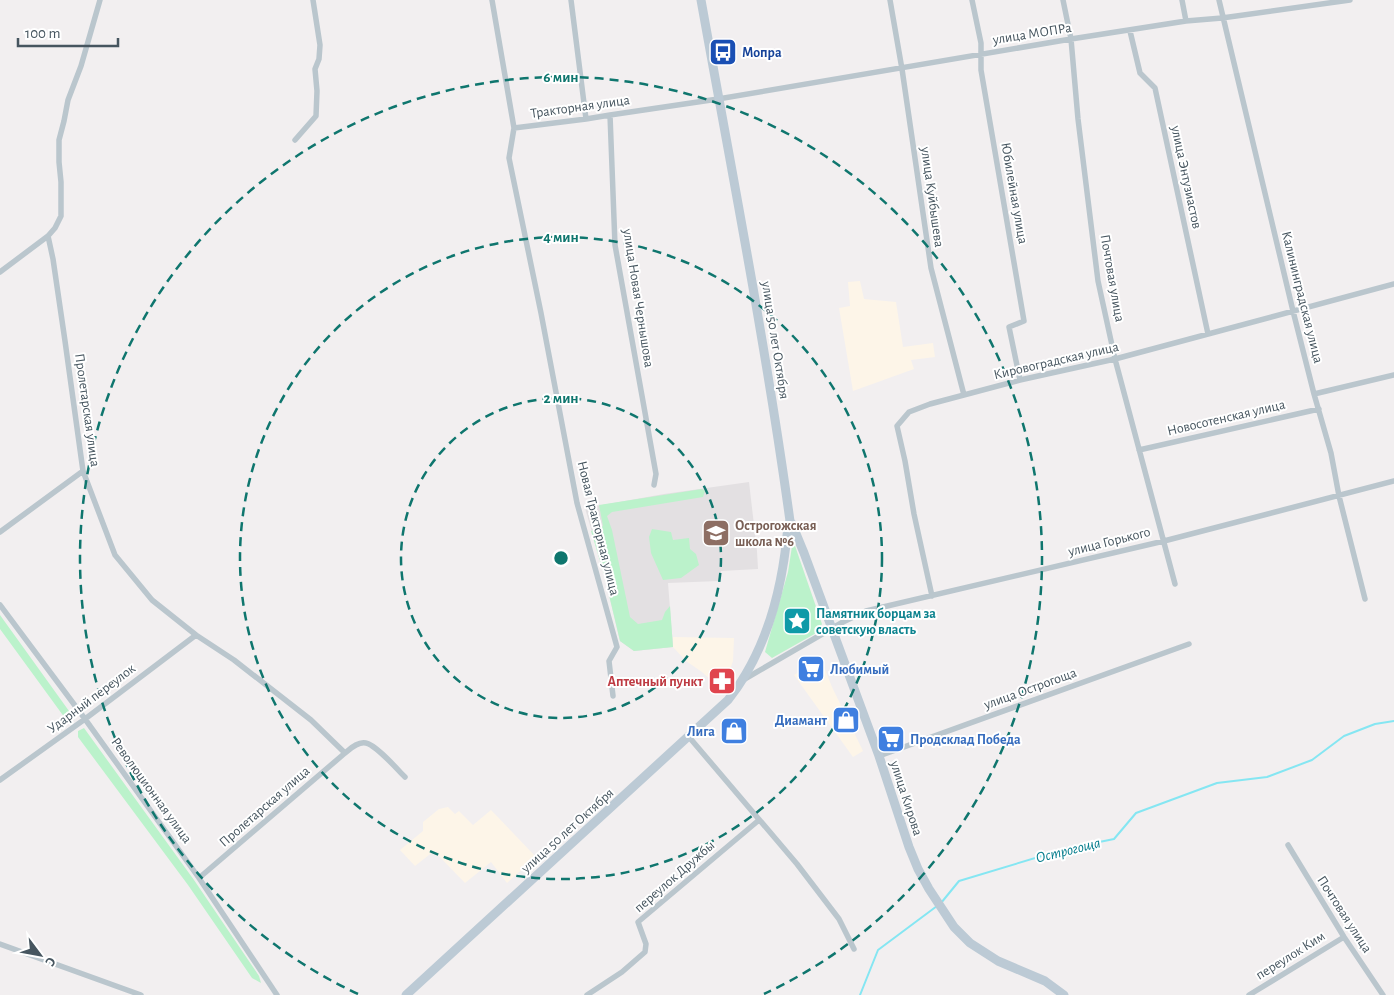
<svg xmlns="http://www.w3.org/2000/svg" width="1394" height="995" viewBox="0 0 1394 995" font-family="'Alegreya Sans',sans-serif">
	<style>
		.commercial { fill: #fdf5e8 }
		.education { fill: #e3e0e2 }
		.green { fill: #bbf2cb }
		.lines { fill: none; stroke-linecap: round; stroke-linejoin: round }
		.stream { stroke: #85e6f2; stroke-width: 2 }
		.street { stroke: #bac6cd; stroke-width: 5.5 }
		.secondary { stroke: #bccad5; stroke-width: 9 }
		.ring { fill: none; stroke: #0f766e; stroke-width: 2.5; stroke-dasharray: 9 6 }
		.labels { text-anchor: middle; stroke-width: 4; stroke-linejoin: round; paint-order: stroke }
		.street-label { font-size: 14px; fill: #46555f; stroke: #fff }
		.transit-label { font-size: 14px; font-weight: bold; fill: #164399; stroke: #fff; text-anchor: start }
		.education-label { font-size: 14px; font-weight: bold; fill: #785e54; stroke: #fff; text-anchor: start }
		.culture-label { font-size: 14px; font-weight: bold; fill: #0d838f; stroke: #fff; text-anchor: start }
		.shop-label { font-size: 14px; font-weight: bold; fill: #366cbe; stroke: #fff; text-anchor: start }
		.health-label { font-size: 14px; font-weight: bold; fill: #be3a42; stroke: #fff; text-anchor: end }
		.water-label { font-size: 15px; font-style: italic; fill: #067d8d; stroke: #fff }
		.centre { fill: #0f766e; stroke: #fff; stroke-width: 2.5 }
		.ring-label { font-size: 15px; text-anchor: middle; font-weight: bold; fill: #0f766e; stroke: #fff; stroke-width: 4; stroke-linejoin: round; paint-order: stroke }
	</style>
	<rect width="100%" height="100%" fill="#f2eff0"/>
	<!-- commercial -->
	<path class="commercial" d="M860,281L864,299L896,302L903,347L933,343L935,357L911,360L914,369L853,391L839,308L850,306L848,282Z
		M673,637L734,638L733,661L726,681L720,688L702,672L686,661L673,647Z
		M822,662L832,687L863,751L853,757L794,675L805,668Z
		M448,807L455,814L459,811L473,825L491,810L536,857L507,883L491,862L465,883L434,851L415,866L400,850L423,831V822L439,809Z"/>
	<!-- education -->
	<path class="education" d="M749,482L757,551L758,569L721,571L719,581L668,583L673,647L634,651L620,641L604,574L585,508L664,494Z"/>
	<!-- green -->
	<path class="green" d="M702,489L705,491L703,497L612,512L607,516L612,530L630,617L638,624L662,620L665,612L670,606L673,647L634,651L620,641L604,574L591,531L603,526L599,505Z
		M652,529L671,532L673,540L689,538L690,549L696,554L699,565L681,578L663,580L651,553L649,537Z
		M793,540L822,624L818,632L772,658L765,652L788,572Z
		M0,615L74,718L68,721L62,714L0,629Z
		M84,728L194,880L259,976L261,983L252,978L188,885L78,737V731Z"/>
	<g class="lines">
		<!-- stream -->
		<path class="stream" d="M941,903L959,881L1065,849L1114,839L1136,813L1217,783L1267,777L1312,760L1344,736L1375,724L1394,721
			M860,995L878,950L937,906"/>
		<!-- street -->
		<path class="street" d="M100,0L81,66L68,100L64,121L59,140V162L61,182V216L55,228L48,236L53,259L65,341L83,471L115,555L152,600L196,635L234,660L311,720L345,753L199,878
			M492,0L514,128L586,119L610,115L718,99L1071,39L1186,21L1222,18L1350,0
			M571,0L586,119
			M890,0L902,69L931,268L964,395
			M972,0L981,43V70L1024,321L1009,327L1020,380
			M1063,0L1071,39L1078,119L1098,281L1115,359L1175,584
			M1182,0L1186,21
			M1219,0L1293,311L1314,394L1331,453L1339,496L1365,599
			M1130,31L1140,73L1155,88L1208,334
			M610,115L615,245L656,474L654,485
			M514,128L509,158L541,313L577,503L617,647L609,661L613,696
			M295,140L316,116L317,91L315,69L319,59L320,45L313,0
			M0,272L48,236
			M1314,394L1394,375
			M1139,450L1319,409
			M0,532L83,471
			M932,596L914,514L905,461L897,426L909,412L930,404L1020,380L1115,359L1394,284
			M0,605L85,719L199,878L277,995
			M743,680L843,622L866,611L1164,541L1394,481
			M689,737L797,864L839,919L854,949
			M345,753C350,749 358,741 366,743C376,745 397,769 405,777
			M879,756L1189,644
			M0,780L85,719L196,635
			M1288,845L1344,937L1383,995
			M0,944L141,995
			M587,995L622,972L645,952L646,944L638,922L759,820
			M1249,995L1344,937"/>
		<!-- secondary -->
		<path class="secondary" d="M790,521L792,524L804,553L879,756L909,847L918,869L929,889L954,927L970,943L998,961L1045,981L1064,995
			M406,995L728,700C767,651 783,587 788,525L790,521C766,346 732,173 701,0"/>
	</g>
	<!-- distance rings -->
	<g class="ring">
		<circle cx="561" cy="558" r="160"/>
		<circle cx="561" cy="558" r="321"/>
		<path d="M358 994A481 481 0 1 1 764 994"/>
	</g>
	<!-- icons -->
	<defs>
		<g id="bus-square" transform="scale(1.4375)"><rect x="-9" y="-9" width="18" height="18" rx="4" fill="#1a4fb4" stroke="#fff"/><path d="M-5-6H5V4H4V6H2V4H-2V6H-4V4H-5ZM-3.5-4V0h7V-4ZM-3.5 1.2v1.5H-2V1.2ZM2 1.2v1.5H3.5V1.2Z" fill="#fff"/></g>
		<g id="school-square" transform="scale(1.4375)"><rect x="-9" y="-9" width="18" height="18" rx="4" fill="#8d6e63" stroke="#fff"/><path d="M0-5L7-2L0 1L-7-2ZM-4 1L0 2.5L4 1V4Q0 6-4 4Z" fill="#fff"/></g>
		<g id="sight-square" transform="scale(1.4375)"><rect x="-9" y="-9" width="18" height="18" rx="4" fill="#0f9aa8" stroke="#fff"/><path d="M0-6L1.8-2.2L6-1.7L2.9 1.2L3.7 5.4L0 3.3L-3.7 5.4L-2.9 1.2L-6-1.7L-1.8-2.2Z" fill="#fff"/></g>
		<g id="supermarket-square" transform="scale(1.4375)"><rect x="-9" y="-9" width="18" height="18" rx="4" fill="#3f7fe0" stroke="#fff"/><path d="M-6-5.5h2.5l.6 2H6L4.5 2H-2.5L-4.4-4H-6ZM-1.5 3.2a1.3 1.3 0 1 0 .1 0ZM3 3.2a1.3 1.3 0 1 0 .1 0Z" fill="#fff"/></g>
		<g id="pharmacy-square" transform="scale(1.4375)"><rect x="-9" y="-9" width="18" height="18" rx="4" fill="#e0444e" stroke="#fff"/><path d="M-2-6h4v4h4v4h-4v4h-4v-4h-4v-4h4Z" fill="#fff"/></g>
		<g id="shop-square" transform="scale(1.4375)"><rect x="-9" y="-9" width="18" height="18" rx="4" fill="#3f7fe0" stroke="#fff"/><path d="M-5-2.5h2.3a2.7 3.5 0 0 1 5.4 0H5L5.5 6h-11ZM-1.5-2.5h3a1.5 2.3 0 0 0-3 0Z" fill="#fff"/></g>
	</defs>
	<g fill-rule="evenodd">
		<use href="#bus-square" x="723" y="52"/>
		<use href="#school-square" x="716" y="533"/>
		<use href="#sight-square" x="797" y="621"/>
		<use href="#supermarket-square" x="811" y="669"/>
		<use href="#pharmacy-square" x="722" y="681"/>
		<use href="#shop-square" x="846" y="720"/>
		<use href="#shop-square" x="734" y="731"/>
		<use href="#supermarket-square" x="891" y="739"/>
	</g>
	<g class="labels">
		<!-- street labels -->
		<g class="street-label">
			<text transform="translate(1032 33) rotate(-9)" y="5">улица МОПРа</text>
			<text transform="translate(580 106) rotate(-8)" y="5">Тракторная улица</text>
			<text transform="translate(1187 177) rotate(78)" y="5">улица Энтузиастов</text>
			<text transform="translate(1015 193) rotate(80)" y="5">Юбилейная улица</text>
			<text transform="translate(933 197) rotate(82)" y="5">улица Куйбышева</text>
			<text transform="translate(1113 278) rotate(80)" y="5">Почтовая улица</text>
			<text transform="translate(1303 297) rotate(76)" y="5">Калининградская улица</text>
			<text transform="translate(639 298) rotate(81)" y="5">улица Новая Чернышова</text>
			<text transform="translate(776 340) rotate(81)" y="5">улица 50 лет Октября</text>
			<text transform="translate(1056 360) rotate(-13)" y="5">Кировоградская улица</text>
			<text transform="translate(88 410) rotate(82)" y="5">Пролетарская улица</text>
			<text transform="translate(1226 417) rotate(-13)" y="5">Новосотенская улица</text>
			<text transform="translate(599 528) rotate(76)" y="5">Новая Тракторная улица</text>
			<text transform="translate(1109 541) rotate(-14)" y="5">улица Горького</text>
			<text transform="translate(1030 688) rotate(-20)" y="5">улица Острогоща</text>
			<text transform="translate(91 698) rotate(-37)" y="5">Ударный переулок</text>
			<text transform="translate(152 790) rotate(54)" y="5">Революционная улица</text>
			<text transform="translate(907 798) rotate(72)" y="5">улица Кирова</text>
			<text transform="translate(264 806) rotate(-41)" y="5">Пролетарская улица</text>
			<text transform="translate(567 830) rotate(-42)" y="5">улица 50 лет Октября</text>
			<text transform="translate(674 876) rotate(-41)" y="5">переулок Дружбы</text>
			<text transform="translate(1345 914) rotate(57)" y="5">Почтовая улица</text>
			<text transform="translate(1290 955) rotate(-32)" y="5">переулок Ким</text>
		</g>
		<!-- transit labels -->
		<g class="transit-label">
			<text x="742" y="57">Мопра</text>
		</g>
		<!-- education labels -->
		<g class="education-label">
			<text x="735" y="530">Острогожская<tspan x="735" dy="16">школа №6</tspan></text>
		</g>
		<!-- culture labels -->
		<g class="culture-label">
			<text x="816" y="618">Памятник борцам за<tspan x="816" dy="16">советскую власть</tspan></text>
		</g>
		<!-- shop labels -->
		<g class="shop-label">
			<text x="830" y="674">Любимый</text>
			<text x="827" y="725" text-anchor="end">Диамант</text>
			<text x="715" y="736" text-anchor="end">Лига</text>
			<text x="910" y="744">Продсклад Победа</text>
		</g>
		<!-- health labels -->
		<g class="health-label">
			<text x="703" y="686">Аптечный пункт</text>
		</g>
		<!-- water labels -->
		<g class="water-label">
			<text transform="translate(1068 850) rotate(-14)" y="5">Острогоща</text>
		</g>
	</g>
	<circle cx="561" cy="558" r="8" class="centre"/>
	<g class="ring-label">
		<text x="561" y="82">6 мин</text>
		<text x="561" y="242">4 мин</text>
		<text x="561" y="403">2 мин</text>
	</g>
	<!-- north arrow -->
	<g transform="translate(40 955) rotate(122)" stroke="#ffffff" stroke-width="4" paint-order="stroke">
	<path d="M0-4L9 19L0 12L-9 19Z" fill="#46555f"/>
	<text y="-8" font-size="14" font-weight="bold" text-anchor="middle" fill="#46555f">С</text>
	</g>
	<!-- scale -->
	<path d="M18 38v8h100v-8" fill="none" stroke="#46555f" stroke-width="2.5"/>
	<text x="25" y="38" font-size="15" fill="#46555f" stroke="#ffffff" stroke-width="4" paint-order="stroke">100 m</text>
</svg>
